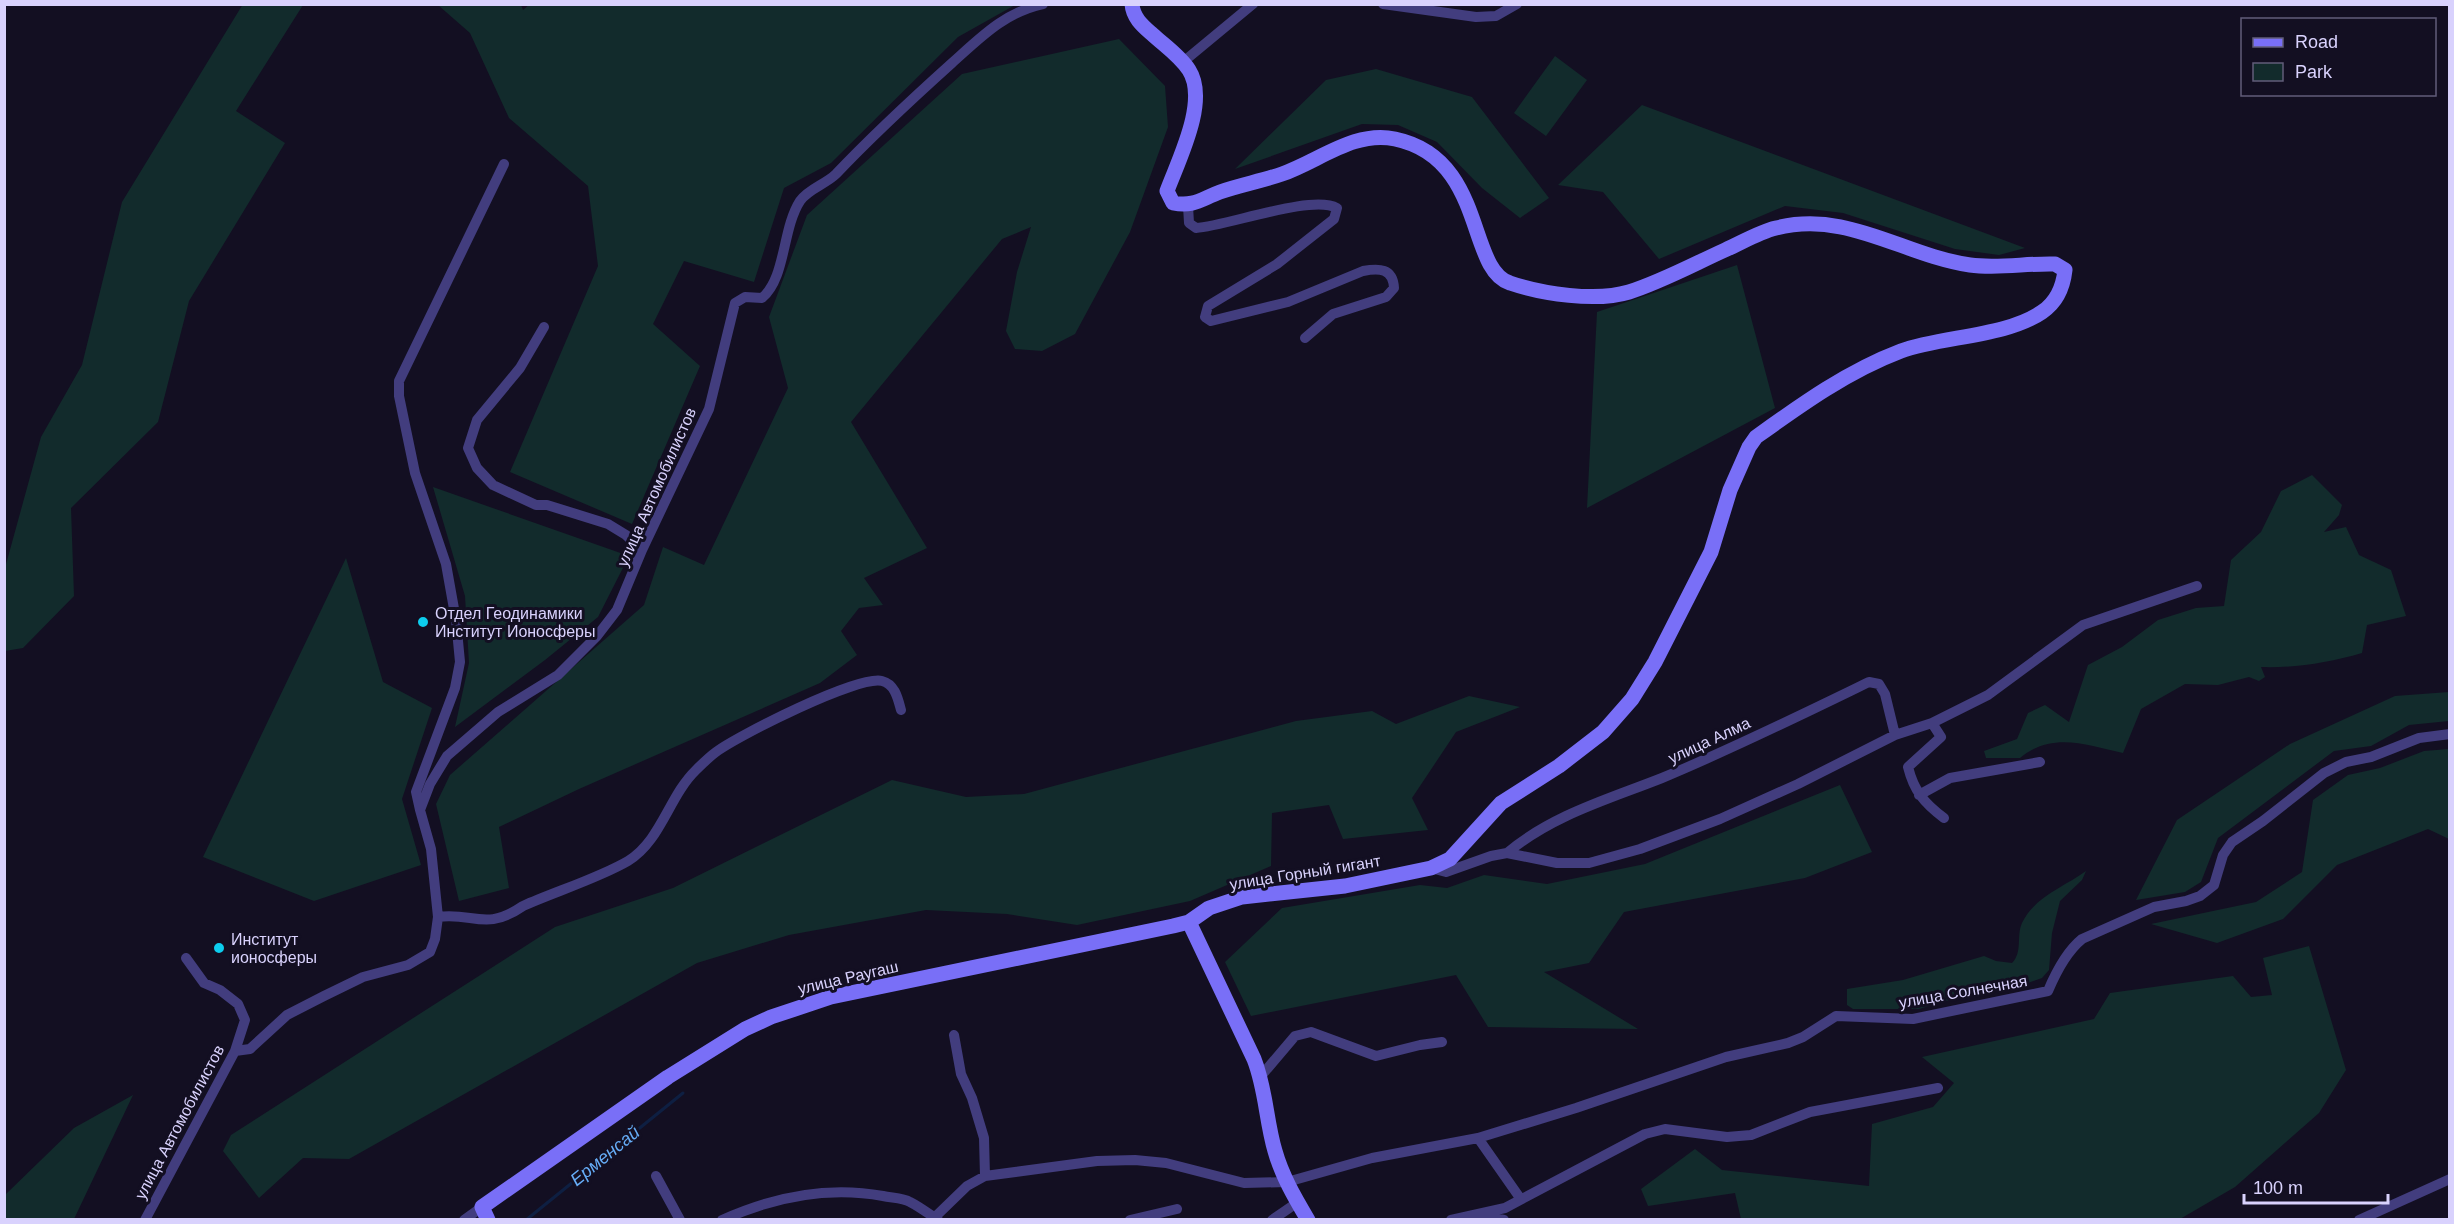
<svg xmlns="http://www.w3.org/2000/svg" width="2454" height="1224" viewBox="0 0 2454 1224" font-family="Arial,sans-serif">
	<style>
		.green { fill: #122b2c }
		.lines { fill: none; stroke-linecap: round; stroke-linejoin: round }
		.stream { stroke: #0e1f42; stroke-width: 3 }
		.street { stroke: #423d7e; stroke-width: 10 }
		.secondary { stroke: #796ff7; stroke-width: 15 }
		.poi-dot { fill: #0dcdee; stroke: #130f22; stroke-width: 2 }
		.labels { text-anchor: middle; stroke-width: 6; stroke-linejoin: round; paint-order: stroke }
		.street-label { font-size: 16px; fill: #d9d2fd; stroke: #130f22 }
		.poi-label { font-size: 16px; fill: #d9d2fd; stroke: #130f22; text-anchor: start }
		.water-label { font-size: 18px; font-style: italic; fill: #66adf7; stroke: #130f22 }
	</style>
	<rect width="100%" height="100%" fill="#130f22"/>
	<!-- green -->
	<path class="green" d="M243,4L303,5L236,111L285,143L189,301L158,422L71,508L74,596L23,648L5,651V568L41,437L82,365L122,202Z
		M530,4L1015,5L958,37L831,163L784,188L754,282L684,261L653,324L700,366L632,524L510,472L598,266L588,186L509,118L470,33L438,5H521L523,10Z
		M1119,39L1165,86L1168,127L1130,232L1075,334L1042,351L1015,349L1006,331L1017,272L1031,227L1002,239L851,422L927,548L864,578L883,605L859,608L841,631L857,655L820,683L579,789L499,827L509,888L459,901L436,804L450,775L644,605L663,547L704,565L788,388L769,317L807,215L962,74Z
		M1555,56L1587,80L1546,136L1514,113Z
		M1376,69L1472,97L1549,198L1520,218L1482,188L1437,142L1398,125L1362,124L1235,169L1326,80Z
		M1642,105L2025,248L1999,255L1955,249L1843,213L1785,206L1659,259L1603,192L1558,185Z
		M1737,265L1775,408L1587,508L1597,312Z
		M2312,475L2342,505L2339,515L2324,532L2346,527L2359,555L2391,570L2406,616L2367,625L2362,653C2328,663 2295,668 2261,667L2265,677L2259,681L2249,677L2218,685L2185,684L2141,709L2123,753C2087,745 2052,731 2020,758H1986L1984,751L2017,739L2028,713L2045,705L2069,722L2088,665L2122,647L2158,620L2196,608L2224,606L2231,560L2261,532L2281,491Z
		M433,487L629,556L598,617L545,660L455,727L469,663L465,596Z
		M346,558L383,682L432,708L402,799L421,865L314,901L203,857Z
		M2449,692V721L2409,725L2371,746L2334,751L2218,838L2201,882L2185,892L2136,900L2177,820L2290,744L2395,696Z
		M1469,696L1520,707L1456,732L1412,798L1428,830L1343,839L1329,805L1272,813L1271,866L1190,901L1077,925L1007,914L926,910L789,935L697,963L349,1159L303,1158L259,1198L223,1151L231,1135L555,927L673,888L892,780L966,797L1024,794L1296,721L1372,711L1396,724Z
		M2449,749V839L2428,829L2337,865L2283,919L2217,943L2151,924L2256,902L2302,872L2313,800L2348,775L2380,768L2424,751Z
		M1840,785L1872,852L1805,878L1624,912L1589,963L1544,972L1638,1029L1488,1027L1456,975L1251,1016L1225,962L1282,908L1420,885L1447,888L1484,875L1547,884L1645,864Z
		M2086,871L2082,880L2060,901L2052,933L2049,970L2042,978L2025,984L2000,985L1919,1009H1853L1847,1005V989L1903,980L1984,956L1996,961L2012,963C2023,952 2016,936 2022,923C2034,897 2064,887 2086,871Z
		M2309,946L2346,1070L2319,1113L2235,1187L2180,1219H1741L1735,1193L1648,1206L1641,1189L1695,1149L1722,1170L1869,1186L1872,1124L1933,1107L1954,1083L1922,1057L2094,1019L2110,993L2233,976L2251,997L2272,995L2263,958Z
		M133,1095L74,1219H5V1195L74,1128Z"/>
	<g class="lines">
		<!-- stream -->
		<path class="stream" d="M526,1220L683,1093"/>
		<!-- street -->
		<path class="street" d="M1383,4L1476,17L1496,16L1517,4
			M1183,62L1253,4
			M1188,206L1189,223L1196,228C1227,226 1312,194 1337,208L1334,219L1277,264L1208,306L1205,317L1211,321L1288,302L1363,271C1379,268 1393,268 1394,288L1386,297L1333,314L1305,338
			M544,327L520,368L477,420L468,448L477,468L493,485L536,505H547L608,524L626,535L642,550
			M1932,723L1941,737L1908,767C1914,791 1924,803 1944,818
			M1919,795L1950,778L2040,762
			M420,810L416,792L455,688L460,662L456,620L446,564L415,473L399,396V381L504,164
			M1507,853C1552,815 1609,799 1662,778C1732,749 1801,715 1869,682L1879,684L1885,694L1895,735
			M1431,868L1446,872L1491,856L1507,853L1557,863H1589L1640,849L1720,819L1798,784L1895,735L1932,723L1988,695L2083,625L2197,586
			M438,917C474,912 485,932 523,906C554,892 599,878 628,861C661,841 669,796 696,770C702,764 709,757 716,752C739,735 858,675 882,681C895,684 898,699 901,710
			M954,1035L961,1074L972,1098L984,1138L985,1176
			M235,1051L250,1049L287,1015L324,996L363,977L408,965L430,952L435,939L438,917L431,849L420,810L430,784L447,756L498,712L558,675L597,636L617,610L642,550L709,409L735,303L745,297L762,298C786,278 782,229 800,201C808,189 826,184 836,174C873,135 912,99 952,63C980,38 1005,12 1043,4
			M1261,1076L1295,1036L1311,1032L1376,1056L1420,1045L1442,1042
			M656,1176L680,1220
			M1520,1198L1478,1138L1576,1108L1726,1057L1788,1043L1803,1037L1836,1016L1913,1019L2048,991C2056,972 2066,952 2082,939L2154,907L2186,901L2200,896L2214,885L2223,855L2232,842L2263,821L2324,773L2346,762L2371,757L2419,738L2450,734
			M1481,1215L1504,1220
			M935,1217L967,1186L985,1176L1097,1161L1135,1160L1166,1163L1244,1183L1287,1182L1372,1158L1478,1138
			M145,1220L235,1051L245,1020L238,1004L220,990L204,983L186,958
			M464,1220L482,1207
			M722,1220C773,1197 828,1186 883,1196C892,1198 903,1198 910,1202C920,1207 929,1214 938,1220
			M1130,1220L1177,1209
			M1272,1220L1298,1202
			M1451,1220L1505,1208L1645,1134L1665,1129L1727,1137L1751,1135L1810,1112L1938,1088
			M2359,1220L2450,1179"/>
		<!-- secondary -->
		<path class="secondary" d="M1189,922L1254,1059C1266,1089 1266,1121 1275,1151C1282,1176 1295,1198 1308,1220
			M488,1220L482,1207L668,1077L745,1029L771,1017L831,997L1173,926L1189,922L1209,908L1242,897L1345,886L1431,868L1450,859L1501,803L1559,766L1603,732L1632,699L1655,662L1711,552L1730,490L1749,447L1756,437C1802,404 1848,371 1901,351C1942,336 2006,337 2042,312C2057,302 2063,288 2065,270L2055,264C2027,263 1998,269 1970,265C1902,255 1848,210 1776,228C1759,232 1741,243 1725,250C1694,264 1661,282 1629,292C1596,302 1542,294 1510,283C1467,270 1486,158 1395,139C1355,130 1319,161 1282,174C1262,181 1240,185 1220,192C1201,199 1194,207 1173,203L1167,191C1178,161 1209,101 1189,70C1180,56 1165,46 1152,34C1143,26 1133,18 1132,4"/>
	</g>
	<!-- markers -->
	<g class="poi-dot">
		<circle cx="423" cy="622" r="6"/>
		<circle cx="219" cy="948" r="6"/>
	</g>
	<g class="labels">
		<!-- street labels -->
		<g class="street-label">
			<text transform="translate(656 487) rotate(-66)" y="6">улица Автомобилистов</text>
			<text transform="translate(1709 740) rotate(-25)" y="6">улица Алма</text>
			<text transform="translate(1305 872) rotate(-9)" y="6">улица Горный гигант</text>
			<text transform="translate(848 977) rotate(-13)" y="6">улица Раугаш</text>
			<text transform="translate(1963 991) rotate(-10)" y="6">улица Солнечная</text>
			<text transform="translate(179 1122) rotate(-62)" y="6">улица Автомобилистов</text>
		</g>
		<!-- poi labels -->
		<g class="poi-label">
			<text x="435" y="619">Отдел Геодинамики<tspan x="435" dy="18">Институт Ионосферы</tspan></text>
			<text x="231" y="945">Институт<tspan x="231" dy="18">ионосферы</tspan></text>
		</g>
		<!-- water labels -->
		<g class="water-label">
			<text transform="translate(605 1156) rotate(-39)" y="6">Ерменсай</text>
		</g>
	</g>
	<!-- border -->
	<rect width="2454" height="1224" fill="none" stroke="#d9d2fd" stroke-width="12"/>
	<!-- legend -->
	<rect x="2241" y="18" width="195" height="78" fill="#130f22" stroke="#625d7a" stroke-width="1.5"/>
	<rect x="2253" y="38" width="30" height="9" fill="#796ff7" stroke="#625d7a" stroke-width="1.5"/>
	<text x="2295" y="48" font-size="18" fill="#d9d2fd">Road</text>
	<rect x="2253" y="63" width="30" height="18" fill="#122b2c" stroke="#625d7a" stroke-width="1.5"/>
	<text x="2295" y="78" font-size="18" fill="#d9d2fd">Park</text>
	<!-- scale -->
	<path d="M2244 1194v9h144v-9" fill="none" stroke="#d9d2fd" stroke-width="3"/>
	<text x="2253" y="1194" font-size="18" fill="#d9d2fd" stroke="#130f22" stroke-width="4.5" paint-order="stroke">100 m</text>
</svg>
